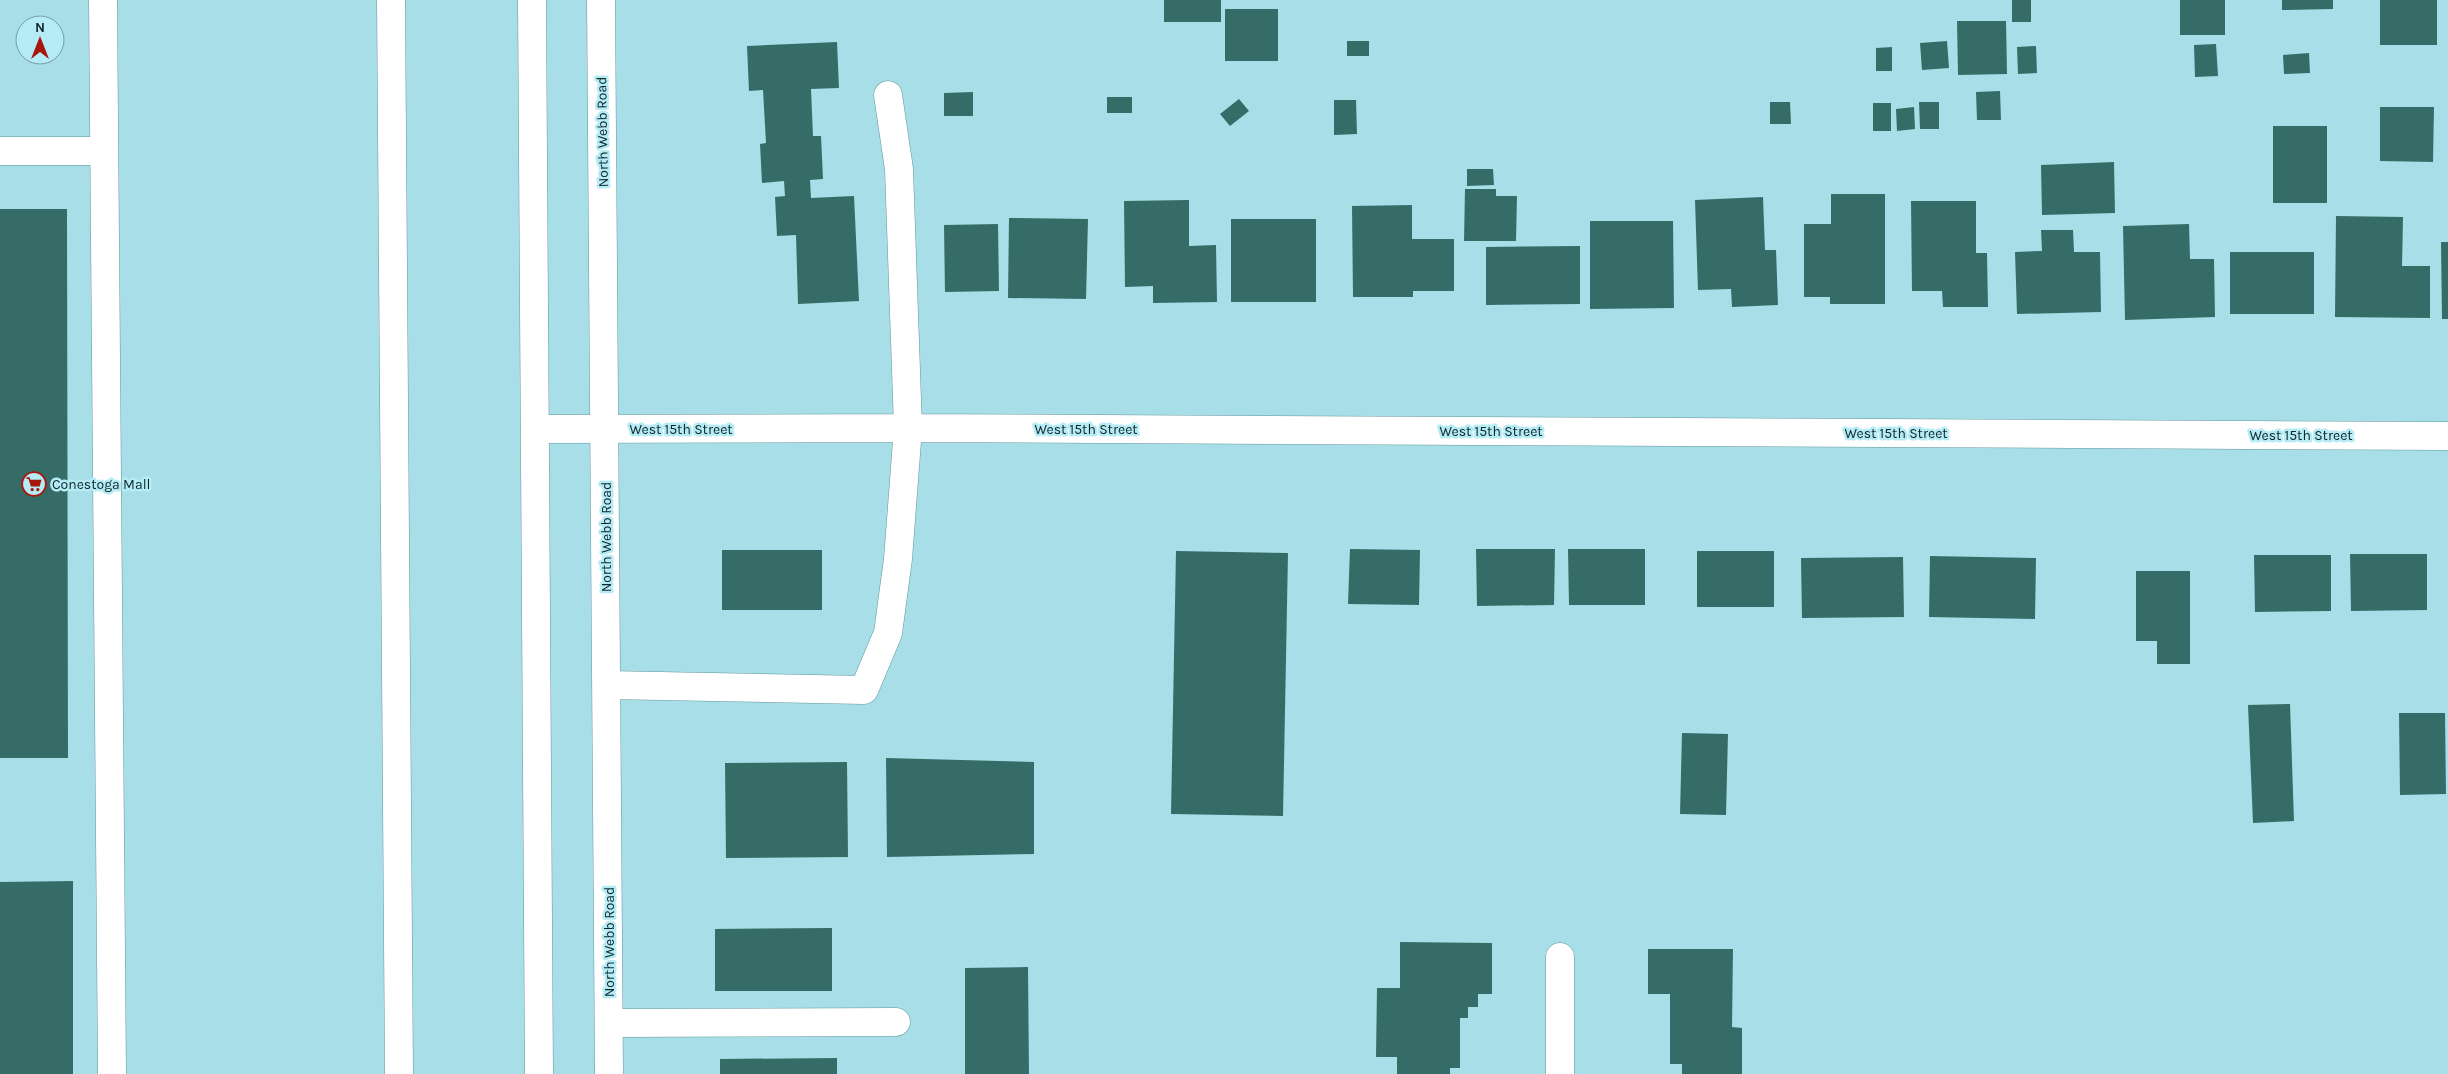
<svg xmlns="http://www.w3.org/2000/svg" width="2448" height="1074" viewBox="0 0 2448 1074" font-family="Karla,sans-serif">
	<style>
		.building { fill: #366c68 }
		.lines { fill: none; stroke-linecap: round; stroke-linejoin: round }
		.minor-casing { stroke: #6397a0; stroke-width: 29 }
		.major-casing { stroke: #6397a0; stroke-width: 29 }
		.minor { stroke: #fff; stroke-width: 28 }
		.major { stroke: #fff; stroke-width: 28 }
		.labels { text-anchor: middle; stroke-width: 5; stroke-linejoin: round; paint-order: stroke }
		.street-label { font-size: 14px; fill: #10262a; stroke: #b4ebf5 }
		.poi-label { font-size: 14px; fill: #10262a; stroke: #b4ebf5; text-anchor: start }
	</style>
	<rect width="100%" height="100%" fill="#a7dee7"/>
	<!-- building -->
	<path class="building" d="M1164,0H1221V22H1164Z
		M2012,0H2031V22H2012Z
		M2180,0H2225V35H2180Z
		M2282,0H2333V9L2282,10Z
		M2380,0H2437V45H2380Z
		M1225,9H1278V61H1225Z
		M1957,21H2006L2007,74L1958,75Z
		M1347,41H1369V56H1347Z
		M1947,41L1949,68L1922,70L1920,43Z
		M837,42L839,88L811,89L813,136H821L823,179L810,180L811,198L854,196L859,301L798,304L796,235L777,236L775,197L785,196L784,181L762,183L760,144L766,143L763,90L749,91L747,46Z
		M2216,44L2218,76L2195,77L2194,45Z
		M2036,46L2037,73L2018,74L2017,47Z
		M1892,47V71H1876V48Z
		M2309,53L2310,73L2284,74L2283,55Z
		M2000,91L2001,120H1977L1976,92Z
		M973,92V116H944V93Z
		M1107,97H1132V113H1107Z
		M1239,99L1249,111L1230,126L1220,114Z
		M1334,100H1356L1357,134L1334,135Z
		M1770,102H1790L1791,124H1770Z
		M1919,102H1939V129H1920Z
		M1873,103H1891V131H1873Z
		M1914,107L1915,129L1897,131L1896,109Z
		M2380,107H2434L2433,162L2380,161Z
		M2273,126H2327V203H2273Z
		M2114,162L2115,213L2042,215L2041,165Z
		M1467,169H1493L1494,185L1467,186Z
		M1465,189H1496V196H1517L1516,241H1464Z
		M1831,194H1885V304H1830V297H1804V224H1831Z
		M1763,197L1765,250H1776L1778,305L1732,307L1731,289L1698,290L1695,200Z
		M1189,200V246L1216,245L1217,302L1153,303V286L1125,287L1124,201Z
		M1911,201H1976V253H1987L1988,307H1943L1942,291H1912Z
		M1412,205V239H1454V291H1413V297H1353L1352,206Z
		M0,209H67L68,758H0Z
		M2336,216L2403,217L2402,266H2430V318L2335,317Z
		M1009,218L1088,219L1086,299L1008,298Z
		M1231,219H1316V302H1231Z
		M1590,221H1673L1674,308L1590,309Z
		M998,224L999,291L945,292L944,225Z
		M2189,224L2190,259H2214L2215,317L2125,320L2123,226Z
		M2041,230H2073L2074,252H2100L2101,312L2017,314L2015,252L2042,251Z
		M2441,242H2448V319H2442Z
		M1580,246V304L1486,305V247Z
		M2230,252H2314V314H2230Z
		M1350,549L1420,550L1419,605L1348,604Z
		M1476,549H1555L1554,605L1477,606Z
		M1568,549H1645V605H1569Z
		M722,550H822V610H722Z
		M1176,551L1288,553L1283,816L1171,814Z
		M1697,551H1774V607H1697Z
		M2350,554H2427V610L2351,611Z
		M2254,555H2331V611L2255,612Z
		M1930,556L2036,558L2035,619L1929,617Z
		M1903,557L1904,617L1802,618L1801,558Z
		M2136,571H2190V664H2157V641H2136Z
		M2290,704L2294,821L2253,823L2248,705Z
		M2399,713H2445L2446,794L2400,795Z
		M1682,733L1728,734L1726,815L1680,814Z
		M886,758L1034,762V854L887,857Z
		M847,762L848,857L726,858L725,763Z
		M73,881V1074H0V882Z
		M832,928V991H715V929Z
		M1400,942L1492,943V994H1478V1007H1468V1018H1460V1068H1450V1074H1397V1057H1376L1377,988H1400Z
		M1648,949H1733L1732,1027L1742,1028V1074H1682V1064H1670V994H1648Z
		M1028,967L1029,1074H965V968Z
		M837,1058V1074H720V1059Z"/>
	<g class="lines">
		<!-- minor casing -->
		<g class="minor-casing">
			<path id="minor" d="M103,0L112,1074
				M391,0L399,1074
				M0,151H104
				M535,429L908,428L2448,436
				M607,685L864,690L888,633L898,559L908,428L899,169L888,95
				M609,1023L896,1022
				M1560,1074V957"/>
		</g>
		<!-- major casing -->
		<g class="major-casing">
			<path id="major" d="M532,0L539,1074
				M601,0L609,1074"/>
		</g>
		<!-- minor -->
		<use href="#minor" class="minor"/>
		<!-- major -->
		<use href="#major" class="major"/>
	</g>
	<!-- icons -->
	<defs>
		<g id="supermarket-ring" transform="scale(1.25)"><circle r="9.5" fill="#b4ebf5" stroke="#a8160e" stroke-width="1.5"/><path d="M-6-5.5h2.5l.6 2H6L4.5 2H-2.5L-4.4-4H-6ZM-1.5 3.2a1.3 1.3 0 1 0 .1 0ZM3 3.2a1.3 1.3 0 1 0 .1 0Z" fill="#a8160e"/></g>
	</defs>
	<g fill-rule="evenodd">
		<use href="#supermarket-ring" x="34" y="484"/>
	</g>
	<g class="labels">
		<!-- street labels -->
		<g class="street-label">
			<text transform="translate(602 132) rotate(-91)" y="5">North Webb Road</text>
			<text x="681" y="434">West 15th Street</text>
			<text x="1086" y="434">West 15th Street</text>
			<text x="1491" y="436">West 15th Street</text>
			<text x="1896" y="438">West 15th Street</text>
			<text x="2301" y="440">West 15th Street</text>
			<text transform="translate(606 537) rotate(-90)" y="5">North Webb Road</text>
			<text transform="translate(609 942) rotate(-90)" y="5">North Webb Road</text>
		</g>
		<!-- poi labels -->
		<g class="poi-label">
			<text x="52" y="489">Conestoga Mall</text>
		</g>
	</g>
	<!-- north arrow -->
	<g transform="translate(40 40)"><circle r="24" fill="#b4ebf5" stroke="#729ca4"/>
	<path d="M0-4L9 19L0 12L-9 19Z" fill="#a8160e"/>
	<text y="-8" font-size="14" font-weight="bold" text-anchor="middle" fill="#10262a">N</text>
	</g>
</svg>
